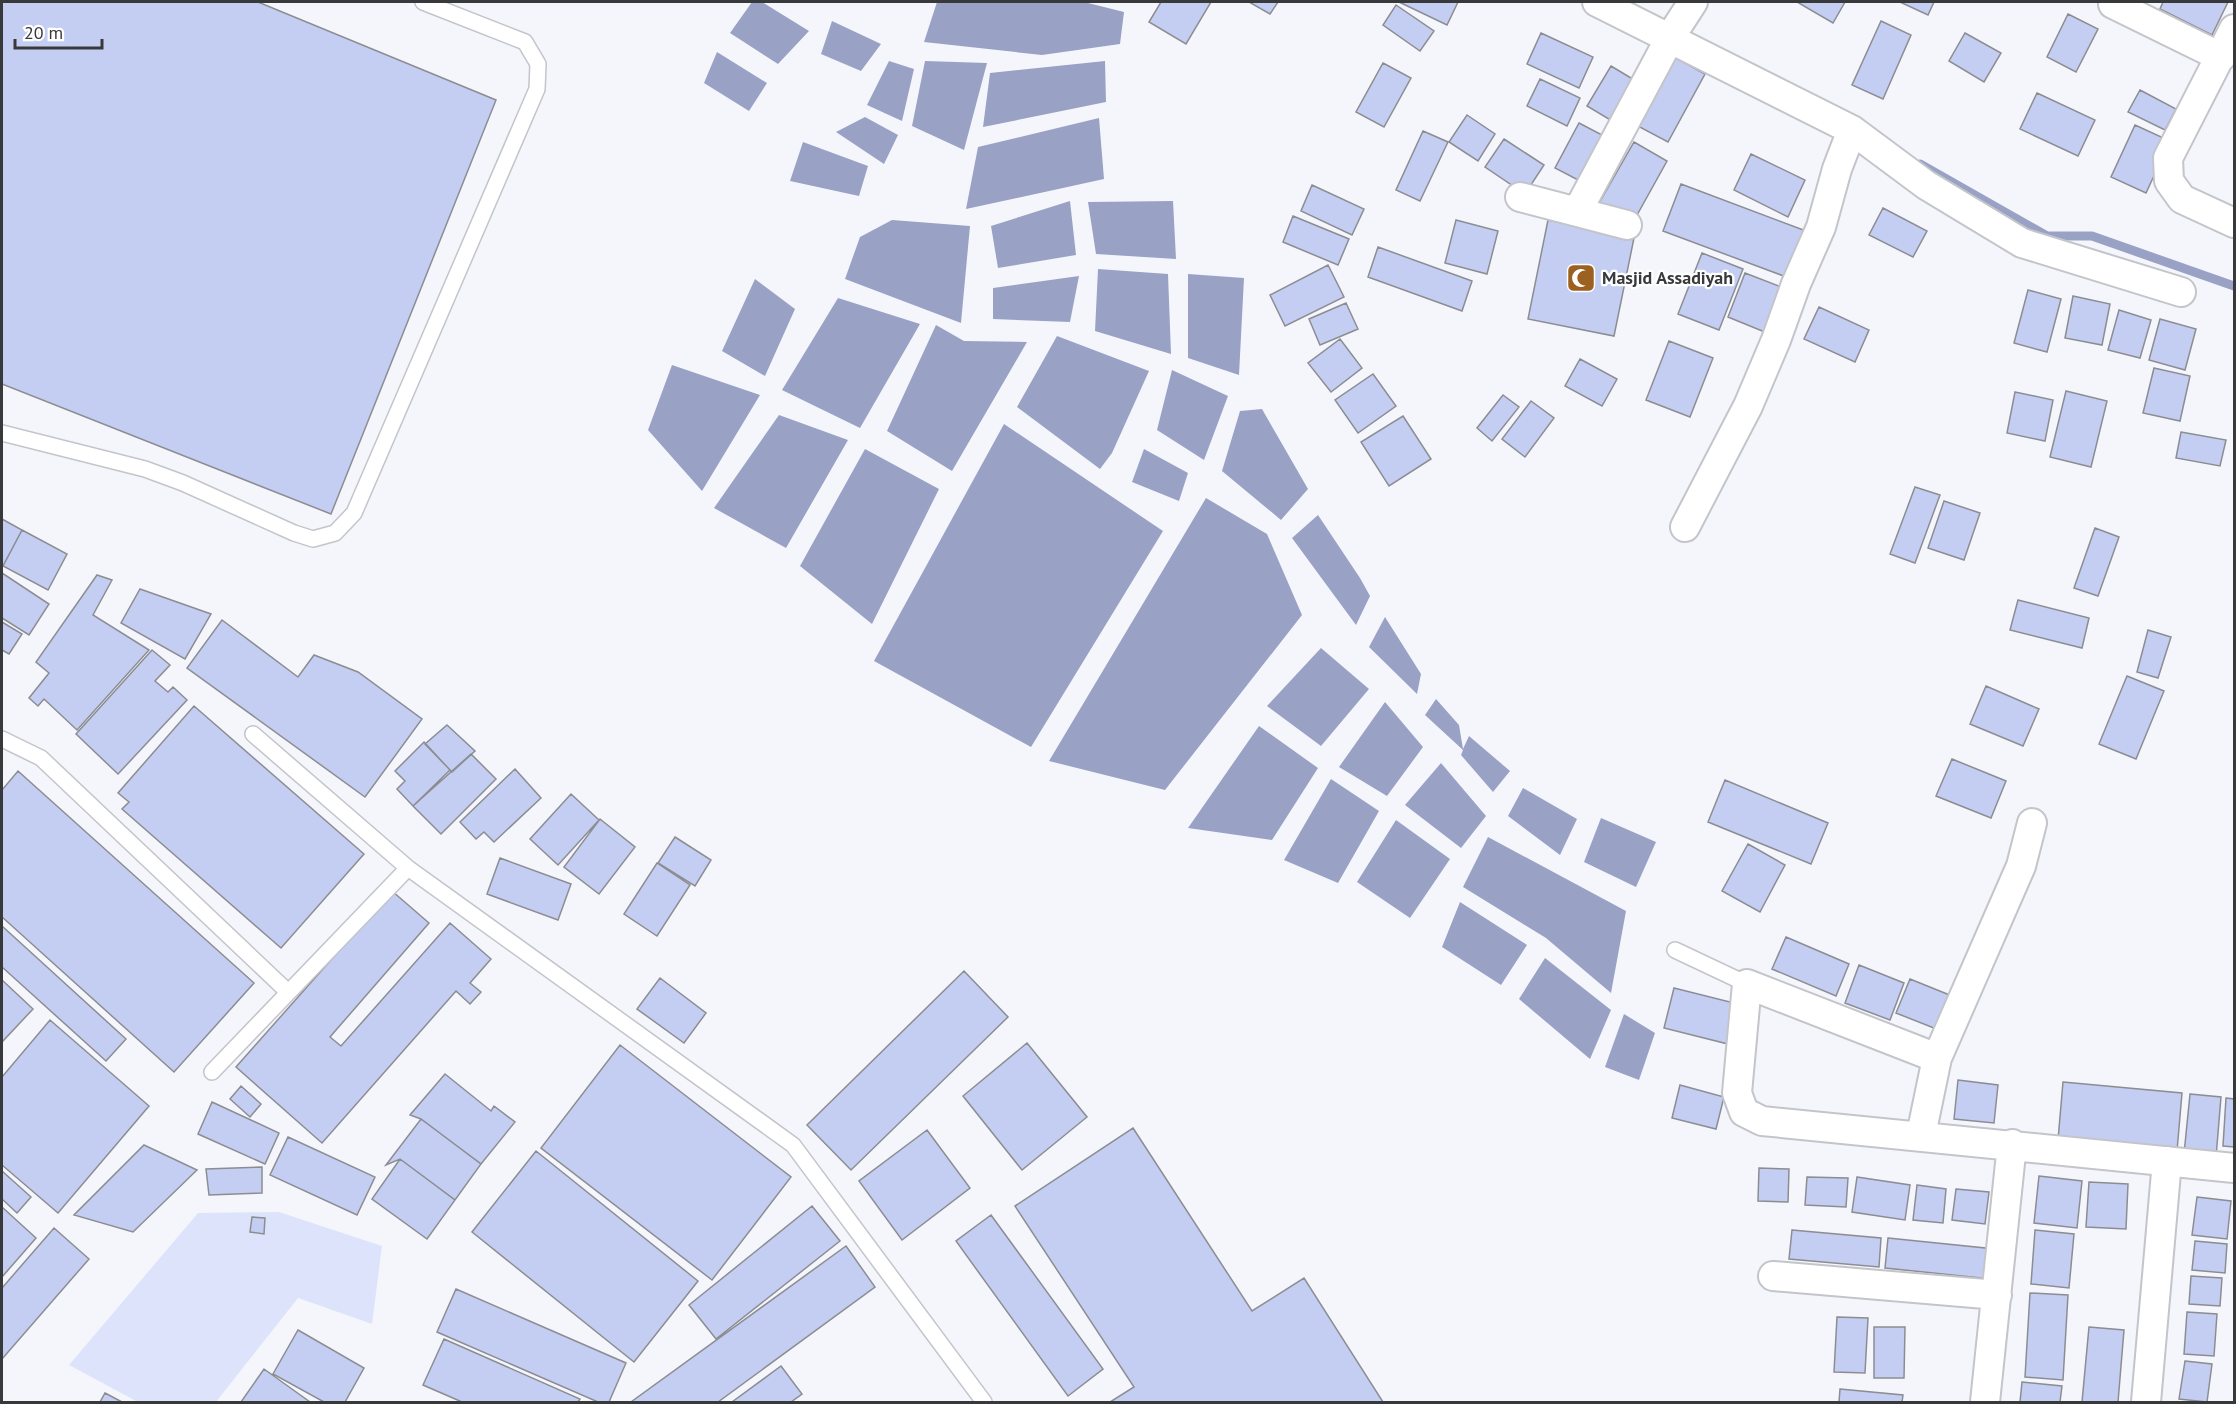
<svg xmlns="http://www.w3.org/2000/svg" width="2236" height="1404" viewBox="0 0 2236 1404" font-family="'PT Sans',sans-serif">
	<style>
		.green { fill: #dde3fb }
		.water { fill: #99a2c5 }
		.lines { fill: none; stroke-linecap: round; stroke-linejoin: round }
		.stream { stroke: #99a2c5; stroke-width: 9 }
		.building { fill: #c4cef3; stroke: #8c8d92; stroke-width: 1.5 }
		.lane-casing { stroke: #c3c5ca; stroke-width: 18 }
		.street-casing { stroke: #c3c5ca; stroke-width: 32 }
		.lane { stroke: #fff; stroke-width: 15 }
		.street { stroke: #fff; stroke-width: 28 }
		.labels { text-anchor: middle; stroke-width: 4.5; stroke-linejoin: round; paint-order: stroke }
		.poi-label { font-size: 18px; font-weight: bold; fill: #38393b; stroke: #fff; text-anchor: start }
	</style>
	<rect width="100%" height="100%" fill="#f5f6fc"/>
	<!-- green -->
	<path class="green" d="M279,1212L382,1246L372,1324L298,1298L216,1402H138L69,1365L198,1213Z"/>
	<!-- water -->
	<path class="water" d="M752,2H762L809,31L778,64L730,33Z
		M937,2H1084L1124,12L1120,44L1042,55L924,42Z
		M832,21L881,44L861,71L821,54Z
		M717,52L767,83L749,111L704,83Z
		M889,61L914,69L902,121L867,105Z
		M925,61L987,63L964,150L912,126Z
		M1105,61L1106,102L983,127L990,73Z
		M865,117L898,135L884,164L836,132Z
		M1099,118L1104,179L966,209L978,147Z
		M803,142L868,166L859,196L790,181Z
		M1070,201L1076,255L998,268L991,226Z
		M1173,201L1176,259L1096,254L1088,202Z
		M892,220L970,226L961,323L845,279L860,237Z
		M1098,269L1168,274L1171,354L1095,331Z
		M1188,274L1244,278L1239,375L1188,358Z
		M1079,276L1070,322L993,319V288Z
		M755,279L795,309L765,376L722,351Z
		M838,298L920,324L860,428L782,390Z
		M936,325L964,341L1027,342L952,471L887,431Z
		M1057,336L1149,371L1112,453L1100,469L1017,407Z
		M672,365L760,395L702,491L648,430Z
		M1172,370L1228,396L1204,460L1157,430Z
		M1262,409L1308,489L1281,520L1222,471L1240,411Z
		M779,415L848,440L786,548L714,508Z
		M1004,424L1163,531L1031,747L874,661Z
		M865,449L939,489L872,624L800,566Z
		M1144,449L1188,473L1179,501L1132,482Z
		M1206,498L1267,534L1302,615L1165,790L1049,761Z
		M1318,515L1360,578L1370,596L1356,625L1292,538Z
		M1385,617L1421,674L1417,694L1369,647Z
		M1321,648L1369,689L1321,746L1267,706Z
		M1436,699L1459,725L1463,749L1469,736L1510,771L1493,792L1461,755L1463,750L1425,715Z
		M1385,702L1423,747L1387,796L1339,767Z
		M1259,726L1318,768L1272,840L1188,828Z
		M1441,763L1486,816L1461,848L1405,805Z
		M1331,779L1379,811L1338,883L1284,860Z
		M1523,788L1577,819L1560,855L1508,816Z
		M1601,818L1656,842L1636,887L1584,862Z
		M1396,820L1450,859L1410,918L1357,882Z
		M1488,837L1626,911L1611,993L1546,938L1463,887Z
		M1460,902L1527,945L1501,985L1442,947Z
		M1545,958L1611,1010L1590,1059L1519,999Z
		M1624,1014L1655,1033L1639,1080L1605,1067Z"/>
	<g class="lines">
		<!-- stream -->
		<path class="stream" d="M1920,164L2047,236H2092L2234,286"/>
	</g>
	<!-- building -->
	<path class="building" d="M2,2H258L496,100L331,514L2,384Z
		M1161,2H1211L1186,44L1149,22Z
		M1249,2H1278L1270,14Z
		M1399,2H1458L1447,25Z
		M1797,2H1845L1833,23Z
		M1900,2H1934L1928,15Z
		M2163,2H2228L2212,35L2160,9Z
		M1396,5L1434,31L1420,51L1383,25Z
		M2068,14L2098,29L2076,72L2047,57Z
		M1881,21L1911,35L1883,99L1852,85Z
		M1541,33L1593,57L1579,88L1527,64Z
		M1965,33L2001,53L1984,82L1949,61Z
		M1671,55L1705,74L1668,142L1634,124Z
		M1383,63L1411,78L1384,127L1356,112Z
		M1611,66L1641,84L1617,124L1587,106Z
		M1540,79L1580,98L1567,126L1527,106Z
		M2140,90L2176,109L2165,130L2128,112Z
		M2037,93L2095,120L2078,156L2020,129Z
		M1467,115L1495,134L1478,161L1449,142Z
		M1579,123L1604,136L1580,181L1555,168Z
		M2135,125L2170,141L2146,193L2111,177Z
		M1423,131L1448,142L1420,201L1396,190Z
		M1504,139L1544,165L1525,194L1485,167Z
		M1634,142L1667,161L1632,224L1598,205Z
		M1751,154L1805,180L1788,217L1734,190Z
		M1681,184L1806,231L1789,278L1663,231Z
		M1312,185L1364,209L1352,235L1301,211Z
		M1883,208L1927,231L1913,257L1869,235Z
		M1293,216L1349,239L1338,265L1283,242Z
		M1456,220L1498,231L1487,274L1445,263Z
		M1548,220L1634,238L1614,336L1528,319Z
		M1378,247L1472,281L1462,311L1368,277Z
		M1702,253L1743,269L1719,330L1678,314Z
		M1328,265L1344,297L1285,326L1270,295Z
		M1745,273L1789,290L1772,335L1728,317Z
		M2028,290L2061,299L2047,352L2014,343Z
		M2073,296L2110,304L2102,345L2065,338Z
		M1346,303L1358,329L1320,345L1309,319Z
		M1819,307L1869,330L1855,362L1804,339Z
		M2119,310L2151,320L2140,358L2108,350Z
		M2160,319L2196,329L2185,370L2149,360Z
		M1340,339L1362,368L1331,392L1308,363Z
		M1669,341L1713,358L1690,417L1646,400Z
		M1580,359L1617,379L1602,406L1565,386Z
		M2154,368L2190,376L2180,421L2143,413Z
		M1373,374L1396,406L1358,433L1335,400Z
		M2066,391L2107,401L2091,467L2050,457Z
		M2015,392L2053,400L2045,441L2007,433Z
		M1503,395L1519,407L1492,441L1477,428Z
		M1531,401L1554,418L1525,457L1502,439Z
		M1403,416L1431,459L1389,486L1361,442Z
		M2181,432L2226,440L2220,466L2176,458Z
		M1915,487L1940,495L1915,563L1890,554Z
		M1944,501L1980,513L1964,560L1928,548Z
		M2,519L22,530L3,566L2,565Z
		M2095,528L2119,537L2098,596L2074,588Z
		M22,530L67,554L48,590L3,566Z
		M2,573L49,604L29,635L2,618Z
		M97,575L112,580L93,615L149,650L77,730L44,699L38,706L29,698L49,673L36,662Z
		M140,589L211,614L185,659L121,623Z
		M2018,600L2089,618L2082,648L2010,630Z
		M222,620L298,677L314,655L358,672L422,719L365,797L187,668Z
		M2,622L22,634L9,654L2,650Z
		M2148,630L2171,637L2158,678L2137,672Z
		M152,650L170,665L155,681L168,692L173,687L187,700L118,774L76,734Z
		M2127,676L2164,691L2136,759L2099,744Z
		M1986,686L2039,709L2023,746L1970,724Z
		M194,706L364,854L281,948L122,809L129,802L118,793Z
		M447,725L475,751L452,772L425,744Z
		M424,742L450,770L413,806L397,789L405,781L395,771Z
		M471,754L496,779L441,834L413,806Z
		M1952,759L2006,781L1991,818L1936,796Z
		M515,769L541,798L494,842L484,832L476,839L460,822Z
		M18,771L254,983L174,1072L2,917V790Z
		M1725,780L1828,823L1811,864L1708,822Z
		M571,794L599,820L558,865L530,839Z
		M600,819L635,847L599,894L564,867Z
		M675,837L711,860L695,886L658,863Z
		M1748,844L1785,865L1760,912L1722,891Z
		M500,858L571,884L558,920L487,894Z
		M657,863L690,885L657,936L624,914Z
		M392,891L429,923L330,1037L341,1046L450,923L491,959L470,983L481,992L470,1004L456,991L322,1143L236,1067Z
		M2,926L126,1039L106,1061L2,967Z
		M1786,937L1849,964L1836,996L1772,969Z
		M1859,965L1904,983L1890,1020L1845,1003Z
		M964,971L1008,1017L851,1170L807,1125Z
		M660,978L706,1013L684,1043L637,1009Z
		M1910,979L1957,998L1944,1032L1896,1013Z
		M2,980L33,1009L2,1042Z
		M1674,988L1738,1004L1728,1044L1664,1028Z
		M50,1020L149,1106L58,1213L2,1165V1077Z
		M1027,1043L1087,1117L1022,1170L963,1096Z
		M620,1045L791,1177L712,1280L541,1148Z
		M445,1074L491,1111L494,1106L515,1122L481,1164L421,1119L410,1115Z
		M1958,1080L1998,1085L1994,1123L1954,1119Z
		M2063,1082L2182,1093L2177,1151L2058,1140Z
		M1680,1085L1724,1097L1716,1129L1672,1118Z
		M241,1086L261,1104L250,1117L230,1099Z
		M2190,1094L2221,1097L2216,1157L2184,1154Z
		M2226,1098L2234,1099V1147L2223,1146Z
		M212,1102L279,1133L265,1164L198,1134Z
		M421,1119L481,1164L455,1200L400,1159L386,1165Z
		M1133,1128L1252,1311L1304,1278L1383,1402H1110L1134,1387L1015,1206Z
		M927,1130L970,1188L902,1240L859,1181Z
		M288,1137L375,1177L357,1215L270,1175Z
		M144,1145L197,1170L133,1232L74,1215Z
		M536,1151L698,1281L634,1362L472,1232Z
		M400,1159L455,1200L427,1239L372,1199Z
		M262,1167V1193L209,1195L206,1169Z
		M1759,1168L1789,1169L1788,1202L1758,1201Z
		M2,1171L31,1197L17,1213L2,1199Z
		M2039,1176L2082,1181L2077,1228L2034,1223Z
		M1807,1177L1848,1178L1846,1207L1805,1205Z
		M1857,1177L1910,1185L1905,1220L1852,1212Z
		M2089,1182L2128,1184L2126,1229L2086,1227Z
		M1917,1185L1946,1189L1943,1223L1913,1220Z
		M1956,1189L1989,1192L1985,1224L1952,1220Z
		M2197,1197L2231,1201L2227,1239L2192,1235Z
		M812,1206L840,1241L716,1339L689,1305Z
		M2,1207L36,1238L2,1277Z
		M991,1215L1103,1369L1068,1396L956,1241Z
		M252,1217L265,1218L264,1234L250,1232Z
		M54,1228L89,1259L2,1359V1288Z
		M1792,1230L1881,1238L1879,1267L1789,1259Z
		M2035,1230L2074,1234L2069,1288L2031,1284Z
		M1888,1238L1995,1249L1991,1279L1885,1268Z
		M2195,1241L2227,1244L2225,1273L2192,1270Z
		M846,1246L875,1287L718,1402H631Z
		M2191,1276L2222,1278L2220,1306L2189,1304Z
		M456,1289L626,1363L609,1402H598L437,1332Z
		M2030,1293L2068,1295L2063,1380L2025,1377Z
		M2187,1312L2217,1314L2214,1356L2184,1354Z
		M1837,1317L1868,1318L1865,1373L1834,1372Z
		M1874,1327H1905L1904,1378H1874Z
		M2089,1327L2124,1330L2118,1402H2082Z
		M298,1330L364,1368L345,1402H324L273,1374Z
		M444,1339L580,1399L578,1402H462L423,1385Z
		M2185,1361L2212,1364L2207,1402L2179,1399Z
		M781,1366L802,1394L791,1402H732Z
		M264,1369L310,1402H241Z
		M2022,1382L2062,1386L2060,1402H2020Z
		M1840,1389L1903,1395L1902,1402H1839Z
		M105,1393L122,1402H100Z"/>
	<g class="lines">
		<!-- lane casing -->
		<g class="lane-casing">
			<path id="lane" d="M2,433L145,469L183,483L294,533L313,539L335,533L354,513L537,89L538,64L525,42L423,2
				M253,734L408,868L793,1145L984,1402
				M2,739L41,758L288,992
				M1675,950L1747,984
				M212,1072L408,868"/>
		</g>
		<!-- street casing -->
		<g class="street-casing">
			<path id="street" d="M1597,2L1852,130L1926,185L2022,243L2181,292
				M2113,4L2221,57
				M2234,29L2168,158L2169,181L2182,199L2234,223
				M1520,197L1627,225
				M1577,212L1671,36L1693,2
				M1685,527L1748,406L1776,340L1796,284L1821,227L1837,169L1852,130
				M1937,1058L1747,984L1737,1093L1744,1112L1762,1121L2234,1168
				M1921,1135L1937,1058L2021,866L2032,823
				M1773,1276L1997,1295
				M1985,1402L2012,1144
				M2146,1402L2167,1161"/>
		</g>
		<!-- lane -->
		<use href="#lane" class="lane"/>
		<!-- street -->
		<use href="#street" class="street"/>
	</g>
	<!-- icons -->
	<defs>
		<g id="mosque-square" transform="scale(1.5)"><rect x="-9" y="-9" width="18" height="18" rx="4" fill="#9c6121" stroke="#fff"/><path d="M3.5-4.9A6 6 0 1 0 3.5 4.9A5 5 0 1 1 3.5-4.9Z" fill="#fff"/></g>
	</defs>
	<g fill-rule="evenodd">
		<use href="#mosque-square" x="1581" y="278"/>
	</g>
	<g class="labels">
		<!-- poi labels -->
		<g class="poi-label">
			<text x="1602" y="284">Masjid Assadiyah</text>
		</g>
	</g>
	<!-- border -->
	<rect width="2236" height="1404" fill="none" stroke="#38393b" stroke-width="6"/>
	<!-- scale -->
	<path d="M15 39v9h87v-9" fill="none" stroke="#38393b" stroke-width="3"/>
	<text x="24" y="39" font-size="18" fill="#38393b" stroke="#ffffff" stroke-width="4.5" paint-order="stroke">20 m</text>
</svg>
